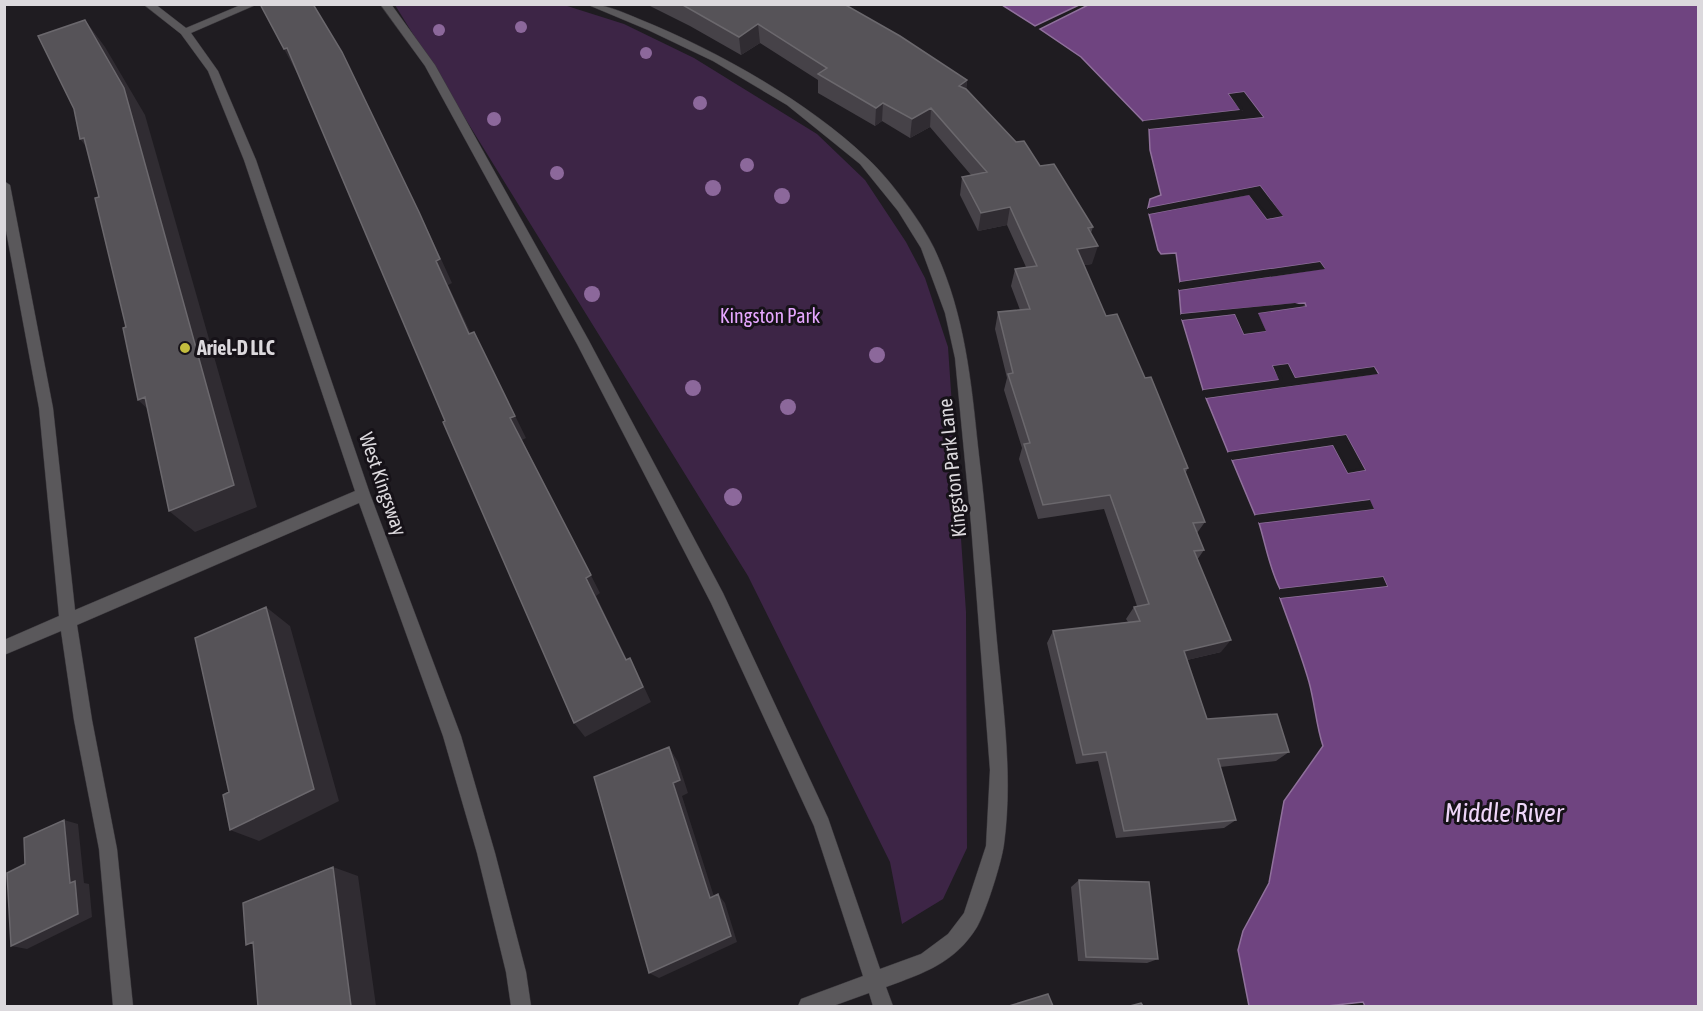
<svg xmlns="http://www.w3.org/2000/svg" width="1703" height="1011" viewBox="0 0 1703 1011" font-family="'Asap Condensed',sans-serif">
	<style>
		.green { fill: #3d2546 }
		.water { fill: #6f4480; stroke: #90719c; stroke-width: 1.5 }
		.pier { fill: #1f1c21 }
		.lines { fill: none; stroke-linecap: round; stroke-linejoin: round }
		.minor-casing { stroke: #39363b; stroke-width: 1 }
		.minor { fill: #5a585b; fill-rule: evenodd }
		.tree { fill: #8c689b }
		.wall { fill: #464248 }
		.shaded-wall { fill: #302c32 }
		.building { fill: #565358; stroke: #6b686d; stroke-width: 1.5 }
		.poi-dot { fill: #c3bd3e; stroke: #161218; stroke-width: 2 }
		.labels { text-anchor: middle; stroke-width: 6; stroke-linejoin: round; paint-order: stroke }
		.park-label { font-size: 20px; fill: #e6a7ff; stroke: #161218 }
		.poi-label { font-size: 20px; font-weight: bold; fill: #dcd9dd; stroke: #161218; text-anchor: start }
		.street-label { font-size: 20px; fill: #dcd9dd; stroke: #161218 }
		.near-water-label { font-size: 26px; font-style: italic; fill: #efd6f9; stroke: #161218 }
	</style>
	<rect width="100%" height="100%" fill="#1f1c21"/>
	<!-- green -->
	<path class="green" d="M395,5H564L624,24L694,58L817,134L865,180L906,242L925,278L948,347L966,612L967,848L943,899L902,924L890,862L748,576Z"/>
	<!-- water -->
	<path class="water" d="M1090,4L1698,5V1006H1365L1363,1002L1327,1006H1249L1238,950L1243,931L1269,883L1284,801L1323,746C1316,725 1315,704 1309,682C1301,654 1290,626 1280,598L1387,586L1383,577L1280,589C1269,567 1266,546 1259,523L1373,509L1369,500L1255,515L1232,460L1333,445L1348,473L1365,470L1346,435L1228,452L1206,398L1378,373L1374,367L1295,378L1288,364L1273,366L1280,380L1203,390L1182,320L1235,314L1244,334L1265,331L1257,313L1306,306L1305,303L1181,314L1179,290L1324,268L1320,262L1180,282L1176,253L1161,254L1158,250L1149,214L1249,194L1267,219L1282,216L1260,186L1148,208L1150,199L1161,195L1150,150L1149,129L1263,117L1244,92L1229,94L1241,110L1143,121L1081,57L1040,29Z
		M1002,5H1079L1035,26Z"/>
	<!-- pier -->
	<path class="pier" d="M1244,92L1263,117L1149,129L1147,127L1258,115L1243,95L1235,96L1243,108L1241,113L1145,124L1143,121L1240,110L1229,94Z
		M1260,186L1283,216L1267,219L1249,195L1149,214L1148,211L1249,191L1269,216L1278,214L1259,189L1148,211V208Z
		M1320,262L1325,269L1179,290V287L1320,266L1180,285V282Z
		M1295,303L1306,306L1258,313L1266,331L1244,334L1235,314L1182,320L1181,314Z
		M1288,364L1295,378L1374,367L1378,374L1206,398L1205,395L1373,371L1295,381L1286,367L1278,369L1283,379L1281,383L1204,393L1203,390L1279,380L1273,366Z
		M1346,435L1365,470L1348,473L1333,445L1232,460L1231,457L1334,442L1350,470L1361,468L1344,439L1230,455L1228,452Z
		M1370,500L1374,509L1259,523L1258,520L1369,506L1368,504L1257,518L1255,515Z
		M1383,577L1387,586L1280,598V595L1383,583L1381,580L1280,592V589Z"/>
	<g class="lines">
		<!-- minor casing -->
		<g class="minor-casing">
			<path id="minor" d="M143,4H155L186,28L243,4H258L191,33L218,71L256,160L370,494L461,736L495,853L526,972L531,1006H511L506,972L477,853L443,736L359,503L77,625L92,720L117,849L133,1006H113L99,849L74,720L61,631L4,655V640L59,616L39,408L4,220V181L10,185L53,408L75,610L355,491L244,160L208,71L181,34Z
				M380,4H391L435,65L588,339L723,593L828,818L880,969L921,954L948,934L964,913L986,846L990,770L971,524L955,358L945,313L921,248L898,211L860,164L787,105L713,61L648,30L586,4C606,4 622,12 639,19C716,50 807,101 867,158C889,178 921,221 934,248C964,311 971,378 978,447C985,505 990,562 995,620C1001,694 1014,770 1004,844C1002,861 986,912 977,927C955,963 924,973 886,987L893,1006H873L869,993L833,1006H798L801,999L863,976L814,826L711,603L577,344L425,66Z"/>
		</g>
		<!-- minor -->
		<use href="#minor" class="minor"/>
	</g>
	<!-- trees -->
	<g class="tree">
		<circle cx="521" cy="27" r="6"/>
		<circle cx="439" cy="30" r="6"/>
		<circle cx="646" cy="53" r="6"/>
		<circle cx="700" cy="103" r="7"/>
		<circle cx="494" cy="119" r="7"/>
		<circle cx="747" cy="165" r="7"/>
		<circle cx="557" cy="173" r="7"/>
		<circle cx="713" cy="188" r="8"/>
		<circle cx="782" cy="196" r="8"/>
		<circle cx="592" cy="294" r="8"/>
		<circle cx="877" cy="355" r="8"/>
		<circle cx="693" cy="388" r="8"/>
		<circle cx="788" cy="407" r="8"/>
		<circle cx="733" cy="497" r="9"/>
	</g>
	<!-- wall -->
	<path class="wall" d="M646,4H844L967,80L966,90L1040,166L1093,227L1091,233L1092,264L1084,265L1106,316L1145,378L1188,468L1185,474L1205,522L1197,533L1204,550L1197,560L1221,652L1187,660L1207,719L1289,752L1276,761L1220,767L1236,820L1224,828L1116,838L1098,761L1076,764L1047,643L1053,631L1128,622L1126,619L1134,607L1137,606L1104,509L1038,519L1019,459L1022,448L1004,390L1007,378L995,329L998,312L1020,310L1011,286L1015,269L1026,267L1007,225L978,231L960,195L962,177L971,175L930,127L910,138L882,121L875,126L818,93V80L760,43L741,55L690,26Z
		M1079,880L1158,959L1147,963L1078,961L1071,887Z"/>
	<!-- shaded-wall -->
	<path class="shaded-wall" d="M85,20L105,47L145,115L257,507L195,532L169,511Z
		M758,24L760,43L741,55L739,37Z
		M287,48L298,75L284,49Z
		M342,52L431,237L452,283L448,285L482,357L469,334L436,261Z
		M967,80L965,98L959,86Z
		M883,103L882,121L875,126L876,108Z
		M931,108L930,127L910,138L912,119Z
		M84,138L102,166L80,139Z
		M1010,207L1007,225L978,231L981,213Z
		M1098,246L1092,264L1072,267L1077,249Z
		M474,332L526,438L522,440L600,593L596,596L635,676L626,660L510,418Z
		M145,397L163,423L138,400Z
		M266,607L290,626L339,801L259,841L230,830Z
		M1231,640L1221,652L1174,663L1184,651Z
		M630,658L638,674L651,702L585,737L574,723Z
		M669,747L678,762L688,793L682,796L717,906L710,898L673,783Z
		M64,820L78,824L84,883L89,884L92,917L27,949L11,946L70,883Z
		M333,867L358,876L376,1006H351Z
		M718,894L725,903L737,942L659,978L649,973Z"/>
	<!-- building -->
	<path class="building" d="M260,4H313L342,52L419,212L440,259L436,261L469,334L474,332L515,416L510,418L591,575L586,578L626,660L630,658L643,687L574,723L443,422L445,421L287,48L284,49Z
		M681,4H844L900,36L967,80L959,86L966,89L1016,142L1024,141L1040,166L1054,164L1093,227L1088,228L1098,246L1077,249L1106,316L1117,314L1145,378L1151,377L1188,468L1184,469L1205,522L1193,523L1204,550L1194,551L1231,640L1184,651L1207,719L1277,714L1289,752L1218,759L1236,820L1124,831L1106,752L1083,755L1053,631L1140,621L1134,607L1149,604L1110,495L1043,505L1024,444L1030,443L1008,374L1013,373L998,312L1030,309L1015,269L1037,266L1010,207L981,213L962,177L987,172L931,108L912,119L883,103L876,108L818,74L827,68L758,24L739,37Z
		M85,20L124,88L234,485L169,511L145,397L138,400L123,328L126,327L95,198L99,197L84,138L80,139L74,109L38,36Z
		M266,607L314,789L230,830L223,795L229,792L195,638Z
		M669,747L680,780L673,783L710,898L718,894L731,936L649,973L594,777Z
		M64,820L70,883L75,881L78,914L11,946L7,873L25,864L24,838Z
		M333,867L351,1006H258L253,942L246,945L243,903Z
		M1079,880L1149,882L1158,959L1086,957Z
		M1048,994L1053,1006H1009Z
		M1141,1003L1143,1006H1130Z"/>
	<!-- markers -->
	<circle class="poi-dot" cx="185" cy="348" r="6"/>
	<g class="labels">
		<!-- park labels -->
		<g class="park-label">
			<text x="770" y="323">Kingston Park</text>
		</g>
		<!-- poi labels -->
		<g class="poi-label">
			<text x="197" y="355">Ariel-D LLC</text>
		</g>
		<!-- street labels -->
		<g class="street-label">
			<text transform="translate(952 468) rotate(-96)" y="7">Kingston Park Lane</text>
			<text transform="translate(383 484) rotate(71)" y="7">West Kingsway</text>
		</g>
		<!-- near-water labels -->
		<g class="near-water-label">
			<text x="1504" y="822">Middle River</text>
		</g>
	</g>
	<!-- border -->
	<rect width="1703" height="1011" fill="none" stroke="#dcd9dd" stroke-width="12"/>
</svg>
